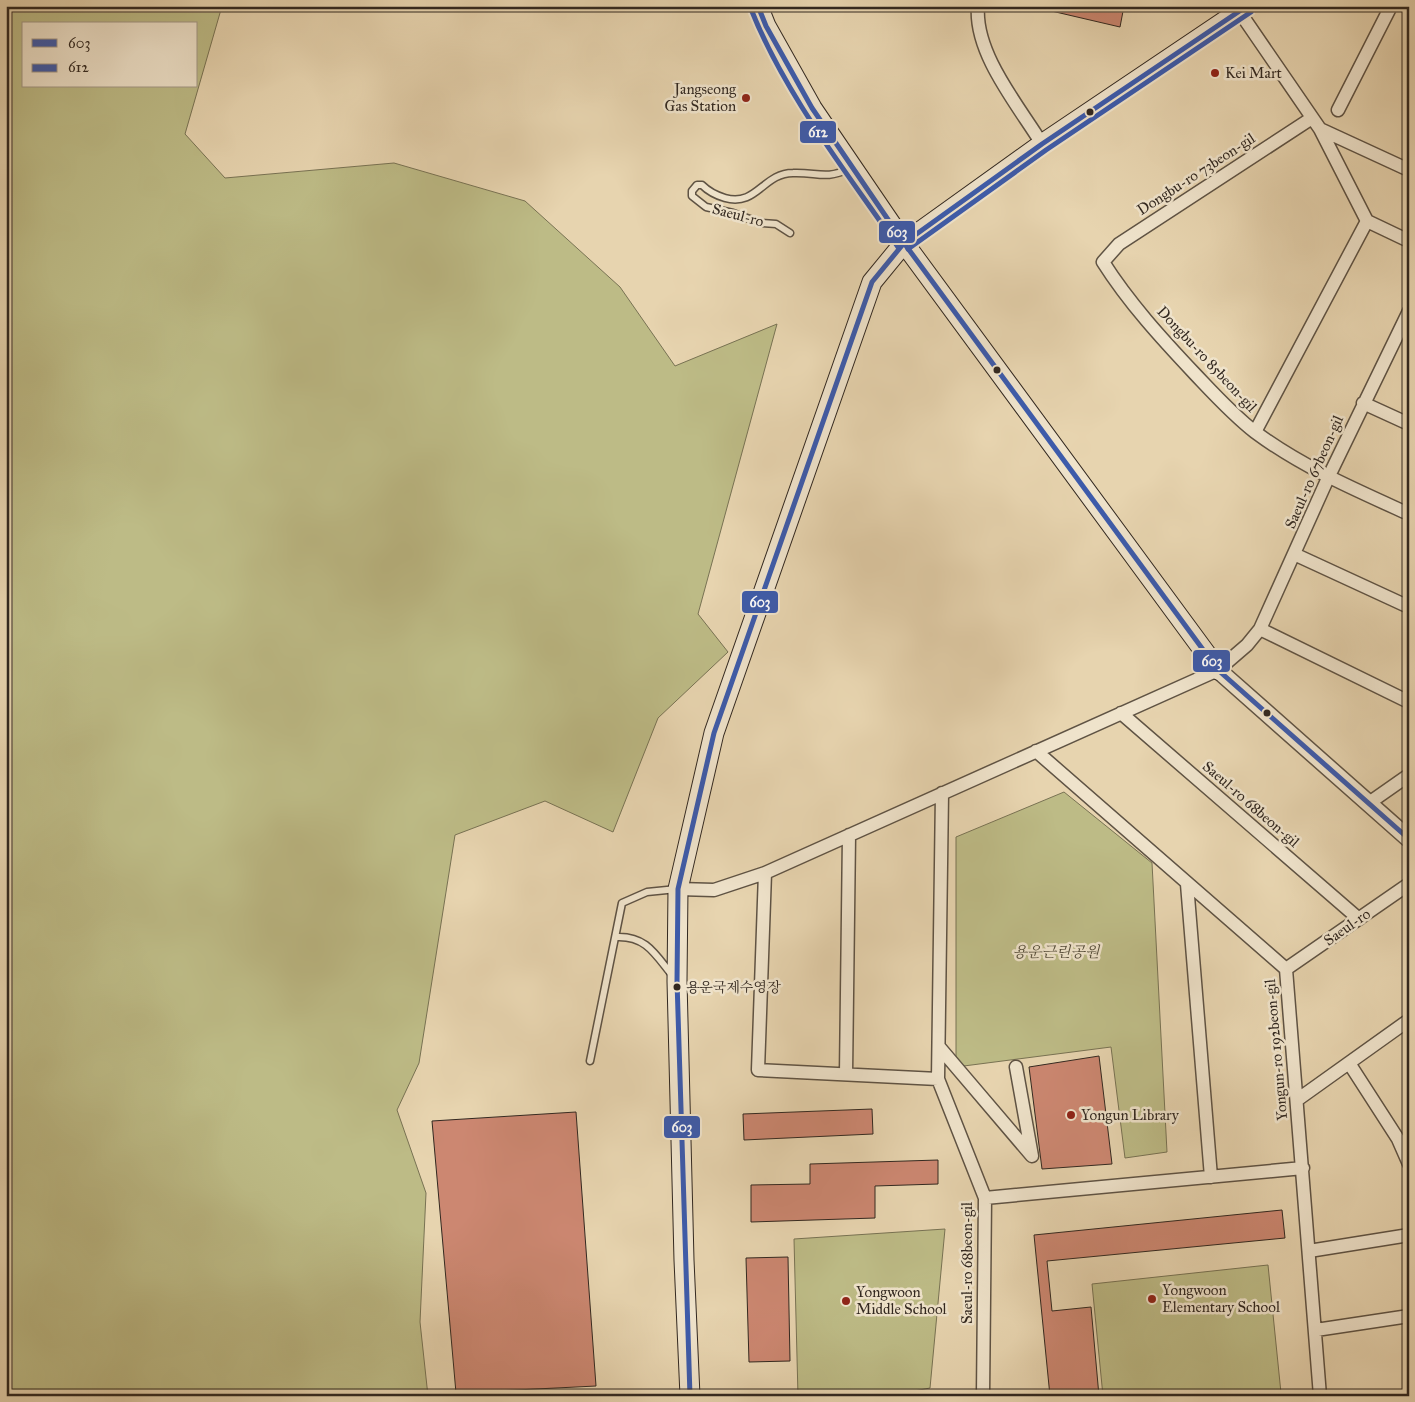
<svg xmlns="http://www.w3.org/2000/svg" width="1415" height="1402" viewBox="0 0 1415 1402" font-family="'IM FELL Great Primer','Noto Serif KR',serif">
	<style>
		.green { fill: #bdbb86; stroke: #787253; fill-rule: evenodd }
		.building { fill: #cc8771; stroke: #322820 }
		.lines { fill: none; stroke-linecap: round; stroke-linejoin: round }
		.service-casing { stroke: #5f5344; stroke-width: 9 }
		.minor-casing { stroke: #5f5344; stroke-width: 15 }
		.tertiary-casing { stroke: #5f5344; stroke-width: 19 }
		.secondary-casing { stroke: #322820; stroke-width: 21 }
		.service { stroke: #efe3cb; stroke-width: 6 }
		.minor { stroke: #efe3cb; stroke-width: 12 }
		.tertiary { stroke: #efe3cb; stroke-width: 16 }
		.secondary { stroke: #efe3cb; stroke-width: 19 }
		.bus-1-casing { stroke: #efe3cb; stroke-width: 9 }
		.bus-2-casing { stroke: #efe3cb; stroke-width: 9 }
		.bus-1 { stroke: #3d5bab; stroke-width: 5 }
		.bus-2 { stroke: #3d5bab; stroke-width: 5 }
		.poi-dot { fill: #8f2418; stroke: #efe3cb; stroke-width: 2 }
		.bus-dot { fill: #322820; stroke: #efe3cb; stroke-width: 2 }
		.labels { text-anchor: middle; stroke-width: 5; stroke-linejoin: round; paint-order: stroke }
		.bus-label { font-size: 14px; fill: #322820; stroke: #efe3cb; text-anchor: start }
		.poi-label { font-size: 15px; fill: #322820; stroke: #efe3cb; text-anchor: start }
		.street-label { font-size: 15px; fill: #322820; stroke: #efe3cb }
		.park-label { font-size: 15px; font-style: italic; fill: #554d3a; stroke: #efe3cb }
		.line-badge { stroke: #efe3cb; stroke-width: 2 }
		.badge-label { font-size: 14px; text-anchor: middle; font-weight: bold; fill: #fff }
	</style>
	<rect width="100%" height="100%" fill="#e7d4af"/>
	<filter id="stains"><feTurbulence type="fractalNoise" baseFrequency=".004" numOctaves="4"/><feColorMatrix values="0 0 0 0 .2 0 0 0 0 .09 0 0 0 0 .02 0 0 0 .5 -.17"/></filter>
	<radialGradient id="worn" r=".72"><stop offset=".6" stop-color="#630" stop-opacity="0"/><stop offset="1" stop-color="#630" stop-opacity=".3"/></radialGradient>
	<!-- green -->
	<path class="green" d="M6,6H222L185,134L225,178L394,163L525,201L620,287L675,366L777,324L698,614L728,652L658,718L613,832L545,801L455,835L419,1063L397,1110L426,1193L420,1322L428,1396H6ZM24,24H196V86H24Z
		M1064,792L1152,863L1167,1152L1125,1158L1111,1047L956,1067V837Z
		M945,1229L930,1388L888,1396H798L794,1239Z
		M1268,1265L1281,1393L1252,1396H1103L1092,1284Z"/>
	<!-- building -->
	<path class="building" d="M1030,6H1124L1120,27Z
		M1099,1056L1112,1164L1042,1169L1029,1067Z
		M872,1109L873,1134L744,1140L743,1114Z
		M576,1112L596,1386L456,1393L432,1121Z
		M938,1160V1184L875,1186V1218L751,1222V1185L810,1184V1164Z
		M1282,1210L1285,1238L1047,1261L1052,1311L1091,1307L1099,1396H1050L1034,1235Z
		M788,1257L790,1361L749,1362L746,1258Z"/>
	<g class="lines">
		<!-- service casing -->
		<g class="service-casing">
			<path id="service" d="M790,233L776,224L761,223L733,213L706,207L692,196V191L697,185H702C709,192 715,195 725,198C757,207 763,173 793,173C817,172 825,180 849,169
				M617,937C646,936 655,954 672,975
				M590,1061L622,903L647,892L677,889"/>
		</g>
		<!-- minor casing -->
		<g class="minor-casing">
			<path id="minor" d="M978,6C974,53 1018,105 1042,144
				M1239,11L1320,129L1367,221L1409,241
				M1338,110L1391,6
				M1312,118L1119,244L1103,262C1129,303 1162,339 1195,374C1214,394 1233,415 1255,432C1302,467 1356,490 1409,514
				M1320,129L1409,170
				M1363,403L1409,424
				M1255,432L1367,221
				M1294,554L1409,607
				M1260,629L1409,702
				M1121,713L1359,919
				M1036,751L1286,969L1320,1396
				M942,793L938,1079L985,1198L983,1396
				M1369,803L1409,775
				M765,873L758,1070L938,1079
				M1187,884L1211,1177
				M678,889L714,890L765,873L1218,670L1247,645L1260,629L1328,478L1409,311
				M1286,969L1409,884
				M940,1048L1032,1156L1016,1067
				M1349,1063L1398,1139L1409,1164
				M846,1074L849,835
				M1297,1100L1409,1020
				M985,1198L1303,1168
				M1309,1251L1409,1235
				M1316,1330L1409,1316"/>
		</g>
		<!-- tertiary casing -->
		<g class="tertiary-casing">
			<path id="tertiary" d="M1218,670L1409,839"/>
		</g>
		<!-- secondary casing -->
		<g class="secondary-casing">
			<path id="secondary" d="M758,6L766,26L812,108L904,243L1218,670
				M690,1396L684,1260L677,981L678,889L714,733L872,282L904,243L1042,144L1247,6"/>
		</g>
		<!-- service -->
		<use href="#service" class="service"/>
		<!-- minor -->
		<use href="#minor" class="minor"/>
		<!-- tertiary -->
		<use href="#tertiary" class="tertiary"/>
		<!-- secondary -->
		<use href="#secondary" class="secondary"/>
		<!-- bus-1 casing -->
		<g class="bus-1-casing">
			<path id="bus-1" d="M758,6L766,26L812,108L904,243L1218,670L1409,839
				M690,1396L677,981L678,889L714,733L872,282L904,243L1042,144L1247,6"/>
		</g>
		<!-- bus-2 casing -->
		<g class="bus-2-casing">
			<path id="bus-2" d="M751,9C785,95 846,171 898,247
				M908,249L1046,150L1251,12"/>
		</g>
		<!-- bus-1 -->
		<use href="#bus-1" class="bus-1"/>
		<!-- bus-2 -->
		<use href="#bus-2" class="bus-2"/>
	</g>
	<!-- markers -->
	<g class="poi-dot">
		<circle cx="1215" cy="73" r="5"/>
		<circle cx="746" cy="98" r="5"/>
		<circle cx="1071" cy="1115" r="5"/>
		<circle cx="1152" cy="1299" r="5"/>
		<circle cx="846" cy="1301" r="5"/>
	</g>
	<g class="bus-dot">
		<circle cx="1090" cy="112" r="4.5"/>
		<circle cx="997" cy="370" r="4.5"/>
		<circle cx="1267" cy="713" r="4.5"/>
		<circle cx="677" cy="987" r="4.5"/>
	</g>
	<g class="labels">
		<!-- bus labels -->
		<g class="bus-label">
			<text x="686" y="992">용운국제수영장</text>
		</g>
		<!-- poi labels -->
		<g class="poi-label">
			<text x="1225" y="78">Kei Mart</text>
			<text x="736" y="94" text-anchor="end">Jangseong<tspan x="736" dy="17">Gas Station</tspan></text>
			<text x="1081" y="1120">Yongun Library</text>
			<text x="1162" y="1295">Yongwoon<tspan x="1162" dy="17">Elementary School</tspan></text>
			<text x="856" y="1297">Yongwoon<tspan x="856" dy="17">Middle School</tspan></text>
		</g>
		<!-- street labels -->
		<g class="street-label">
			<text transform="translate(1196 174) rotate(-33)" y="5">Dongbu-ro 73beon-gil</text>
			<text transform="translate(738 215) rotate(15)" y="5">Saeul-ro</text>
			<text transform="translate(1207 359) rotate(47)" y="5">Dongbu-ro 85beon-gil</text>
			<text transform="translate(1314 472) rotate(-66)" y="5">Saeul-ro 67beon-gil</text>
			<text transform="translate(1251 804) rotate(41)" y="5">Saeul-ro 68beon-gil</text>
			<text transform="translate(1347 927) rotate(-35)" y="5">Saeul-ro</text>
			<text transform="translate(1276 1050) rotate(-95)" y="5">Yongun-ro 192beon-gil</text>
			<text transform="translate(967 1263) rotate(-90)" y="5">Saeul-ro 68beon-gil</text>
		</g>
		<!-- park labels -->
		<g class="park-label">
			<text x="1056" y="957">용운근린공원</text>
		</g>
	</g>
	<g class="line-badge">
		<rect x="799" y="120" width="38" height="24" rx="5" fill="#3d5bab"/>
		<rect x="878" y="220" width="38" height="24" rx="5" fill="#3d5bab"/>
		<rect x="741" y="590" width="38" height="24" rx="5" fill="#3d5bab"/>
		<rect x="1192" y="649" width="39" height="24" rx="5" fill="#3d5bab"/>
		<rect x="663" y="1115" width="38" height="24" rx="5" fill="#3d5bab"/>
	</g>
	<g class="badge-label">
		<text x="818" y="137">612</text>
		<text x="897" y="237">603</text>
		<text x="760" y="607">603</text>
		<text x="1212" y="666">603</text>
		<text x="682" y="1132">603</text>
	</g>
	<!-- margin -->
	<rect width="1415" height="1402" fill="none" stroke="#e7d4af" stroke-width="25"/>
	<rect x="8" y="8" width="1400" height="1387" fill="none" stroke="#322820" stroke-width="2.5"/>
	<rect x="12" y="12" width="1390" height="1377" fill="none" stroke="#322820"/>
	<!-- legend -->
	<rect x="22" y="22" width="175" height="65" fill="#efe3cb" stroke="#a39887"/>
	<rect x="32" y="39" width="25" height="8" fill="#3d5bab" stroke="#a39887"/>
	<text x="68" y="48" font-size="15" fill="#322820">603</text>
	<rect x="32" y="64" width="25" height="8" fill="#3d5bab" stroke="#a39887"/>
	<text x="68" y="72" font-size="15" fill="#322820">612</text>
	<rect width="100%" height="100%" filter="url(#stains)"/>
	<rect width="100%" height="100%" fill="url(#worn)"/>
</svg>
